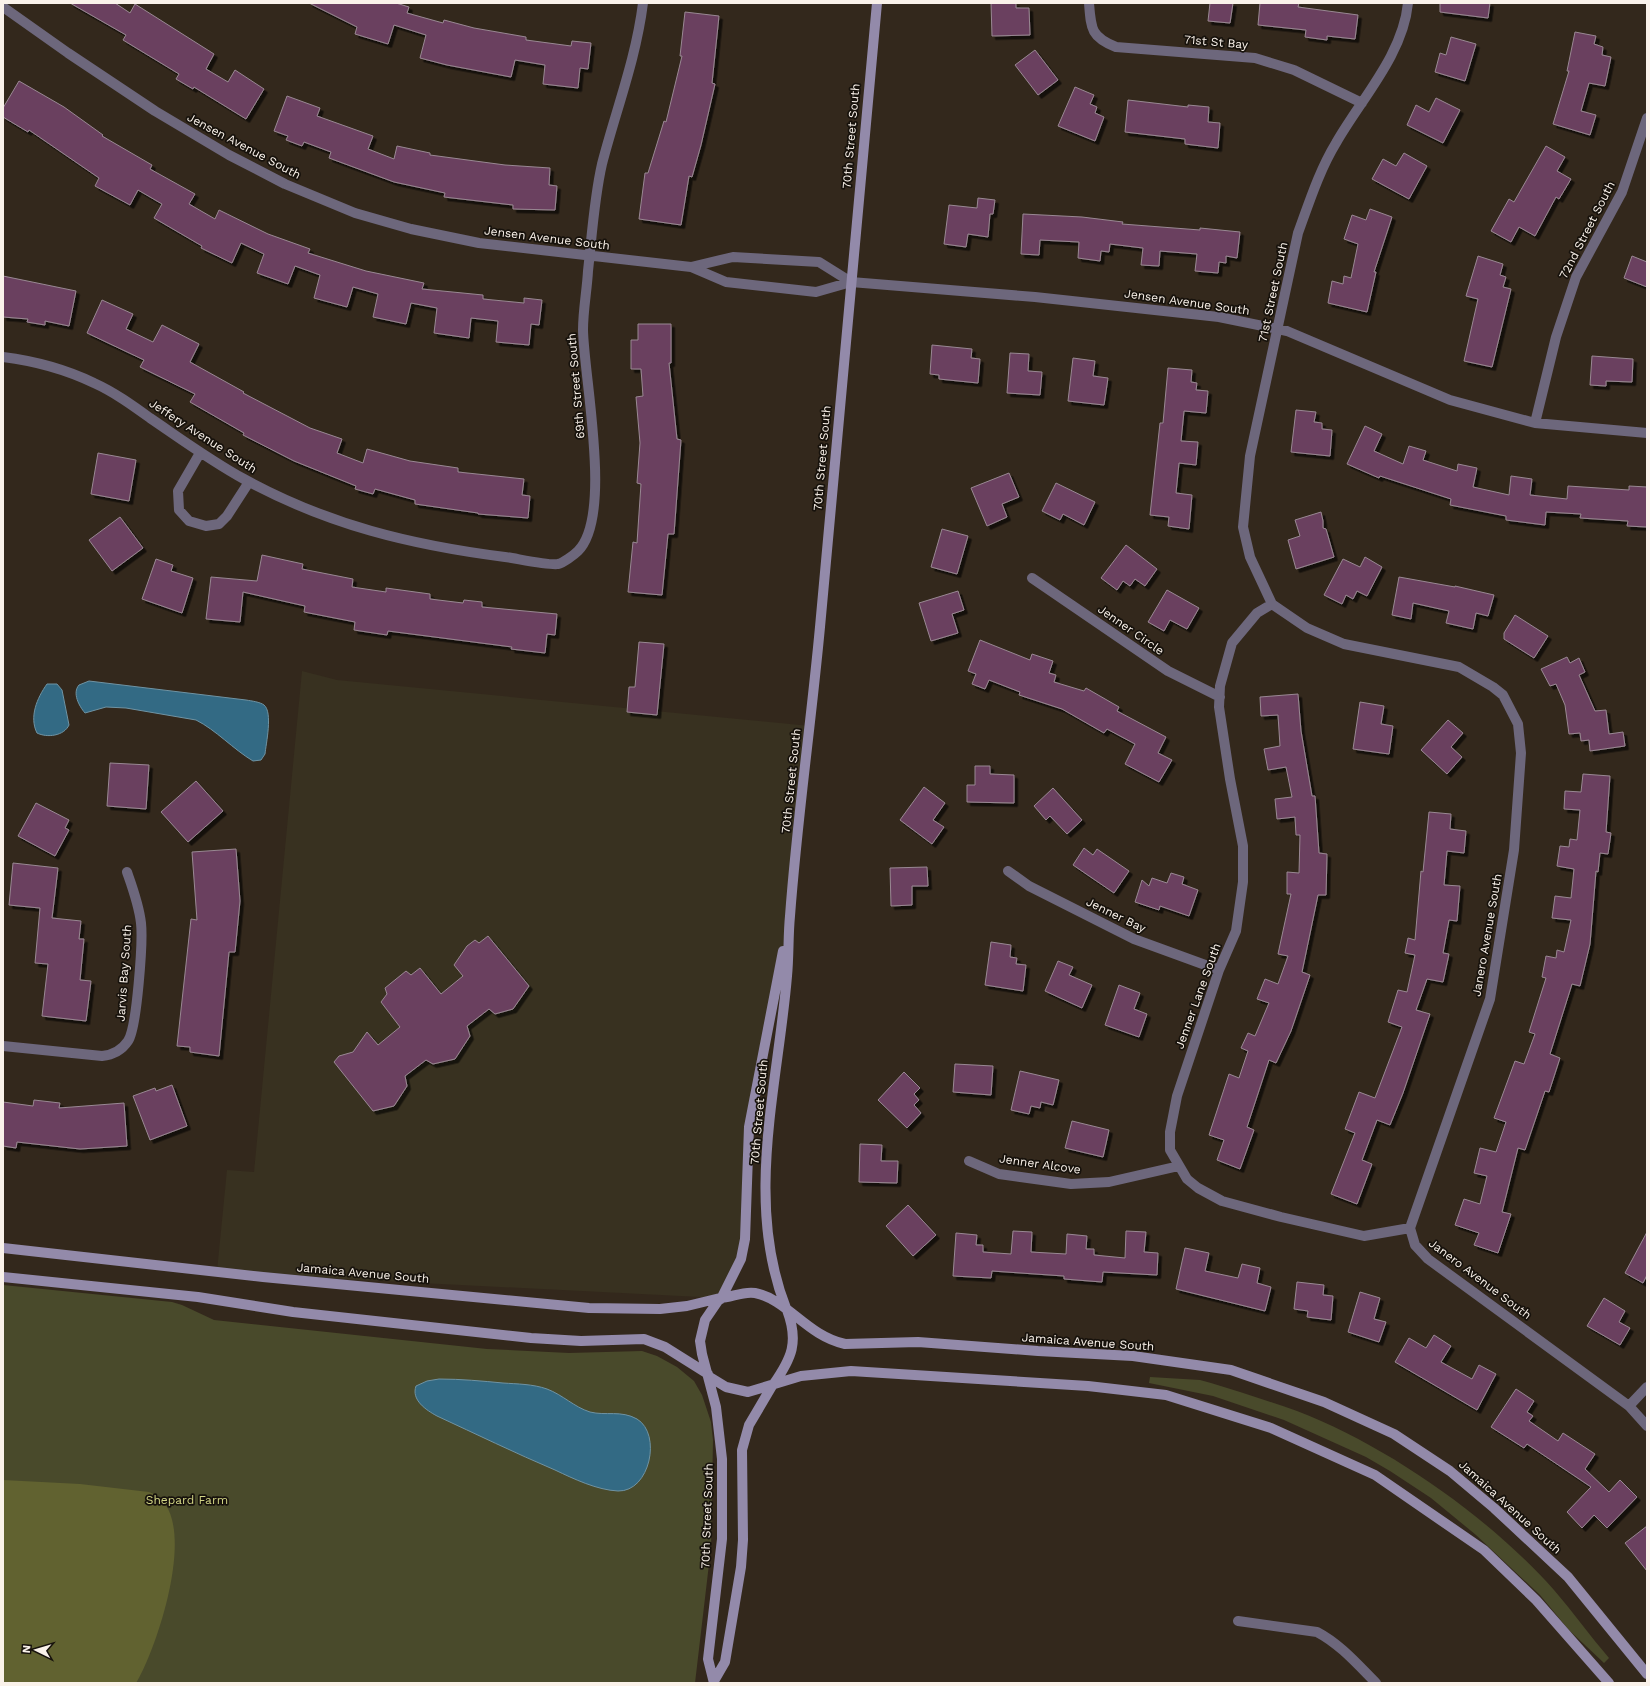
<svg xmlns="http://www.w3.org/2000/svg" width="1650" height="1686" viewBox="0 0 1650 1686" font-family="'Work Sans',sans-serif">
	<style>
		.commercial { fill: #383120 }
		.green { fill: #494a2b }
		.forest { fill: #616230 }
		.water { fill: #336a84; stroke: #6f93a3 }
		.building { fill: #6b415f; stroke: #998893; filter: url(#shadow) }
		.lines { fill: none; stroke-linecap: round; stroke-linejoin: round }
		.street { stroke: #6d677c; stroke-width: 10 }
		.secondary { stroke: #938aaa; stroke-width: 10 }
		.labels { text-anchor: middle; stroke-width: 3.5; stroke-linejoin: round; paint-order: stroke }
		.street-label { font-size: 12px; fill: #faf2ea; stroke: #17120c }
		.park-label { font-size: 12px; fill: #d2d586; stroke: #17120c }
	</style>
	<defs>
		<filter id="shadow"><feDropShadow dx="3.5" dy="3.5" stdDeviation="0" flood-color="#0009"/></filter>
	</defs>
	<rect width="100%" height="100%" fill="#33281c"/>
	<!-- commercial -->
	<path class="commercial" d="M302,671L337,680L810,726L790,916L753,1104L745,1239L720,1298L242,1274L217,1271L227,1170L254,1172Z"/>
	<!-- green -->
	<path class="green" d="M3,1285L172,1302L182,1305L214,1320L487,1349L569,1353L642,1351L657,1356L677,1367L694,1381L702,1395L711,1422L713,1440L711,1547L695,1683H3Z
		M1150,1377L1200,1380L1211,1383C1240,1392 1269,1401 1297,1411C1388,1446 1489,1517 1554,1590C1573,1612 1590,1636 1609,1658L1604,1663L1569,1630L1540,1595L1476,1535L1431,1498L1390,1471L1366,1457L1284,1420L1213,1396L1149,1383Z"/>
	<!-- forest -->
	<path class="forest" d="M3,1480L80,1484L149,1492C204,1510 157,1649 136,1683H3Z"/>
	<!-- water -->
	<path class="water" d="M89,681L246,700C252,701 260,702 264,705C273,712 266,744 265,754L261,760L253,761C233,749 216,730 196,720L126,708L106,707L85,713C79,706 72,693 79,685Z
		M47,684H57L62,690L69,725C64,736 47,738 37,733C29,717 37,698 47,684Z
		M439,1379C461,1379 482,1381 503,1383C517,1384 533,1384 547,1389C563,1395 574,1407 590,1412C606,1416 621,1410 637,1419C662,1434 650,1492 618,1491C597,1490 574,1479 555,1470C515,1453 476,1434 437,1416C426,1410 411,1400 416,1386L427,1381Z"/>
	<!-- building -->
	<path class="building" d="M70,3H115L130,13L135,4L214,54L206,69L228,82L235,70L264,89L246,119L194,87L193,89L176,79L179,74L123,40L126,35Z
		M309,3H396L409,7L407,13L443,23L444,20L474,28L526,37V40L571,46L572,41L591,43L588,69L580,68L578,88L543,84L545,65L515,60L511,77L447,65L420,58L426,35L394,25L388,44L355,34L357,27Z
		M991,3H1016V8H1029L1030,35L992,36Z
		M1210,3H1233L1230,23L1208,21Z
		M1260,3H1299L1298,7L1358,15L1355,39L1327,36V40L1305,37L1306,30L1258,25Z
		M1440,3H1490L1488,18L1440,12Z
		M685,12L719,16L712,83L715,84L701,145L692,177L689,176L681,225L639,219L645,173H648L664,121L666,122L682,56H680Z
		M1575,32L1596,36L1594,44L1603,47L1602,55L1611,57L1605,86L1589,83L1581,111L1596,115L1590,135L1553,124L1569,71H1567Z
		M1451,37L1476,44L1465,81L1435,72L1440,53L1446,55Z
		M1035,50L1058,80L1038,95L1015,65Z
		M19,81L64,107L103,135L102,136L152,165L150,169L195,194L189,204L215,219L219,210L268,234L310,249L308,253L366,271L424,283L422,289L483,295V299L524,303V298L542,300L539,325L531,324L529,345L496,342L498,321L471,318L469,338L434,333L437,308L411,303L406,324L373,317L378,294L353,287L347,307L314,298L320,275L295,266L288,284L257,273L264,254L241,243L232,263L201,248L202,246L154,218L162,204L138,190L130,205L95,186L99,178L29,130L28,132L3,117V108Z
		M1075,87L1094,95L1090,104L1097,107L1095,113L1104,117L1095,141L1058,126Z
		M287,96L320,108L317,116L373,136L368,149L394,159L397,146L430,153V155L505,165L550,168L549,185L557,186L555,210L513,209V205L444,197L445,193L394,182L329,158L331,152L304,142L302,146L286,140L288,136L274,131Z
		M1436,98L1460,110L1443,143L1407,125L1416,105L1429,112Z
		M1128,100L1188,107V105L1209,107L1208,122L1220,123L1218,148L1185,144V139L1125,132Z
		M1546,146L1565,157L1557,171L1571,179L1559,199L1556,197L1535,236L1519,227L1511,242L1491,231L1509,199L1514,202Z
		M1404,153L1427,166L1409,199L1372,179L1383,159L1396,166Z
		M978,198L995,200L993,214H990L988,237L968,234L966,247L944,244L949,205L977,208Z
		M1370,209L1392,217L1374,272H1376L1367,312L1328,303L1332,281L1343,284L1344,276L1351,278L1358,244L1344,239L1352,215L1366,220Z
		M1023,214L1082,217L1123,222L1122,224L1200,230V228L1240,232L1237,258L1226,256V263L1219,262L1218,273L1195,271L1197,254L1160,251L1159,266L1141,265L1143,248L1110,244L1109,252L1101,251L1100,261L1078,258L1079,242L1040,240L1039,255L1021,254Z
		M1478,256L1503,264L1500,275L1506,277L1503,287L1511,289L1492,367L1464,361L1478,299L1466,296Z
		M1632,256L1647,262V287L1624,278Z
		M3,276L76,291L69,326L45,321V325L27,322L28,319L3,317Z
		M102,300L133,314L126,329L153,342L162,325L199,344L190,362L244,392L243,393L310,428L342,439L337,453L363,463L367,449L410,461L458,468V472L524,479L522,495L530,496L528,518L478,514V513L415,504V500L375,489L373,494L355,489L356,486L294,461L243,435L244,433L190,402L195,394L140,367L144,360L87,333Z
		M638,324H671V363H669L677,439L681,440L674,534H668L662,595L628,592L633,542L637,543L641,484L637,483L640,443L636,397L643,396L641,369H631V340H638Z
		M932,345L972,349L971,358L980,359L978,383L939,379V375L930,374Z
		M1010,353L1029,354L1028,371L1042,372L1040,395L1007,393Z
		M1592,356L1633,359L1632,382L1606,381V386L1590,385Z
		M1073,358L1095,361L1093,376L1108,378L1104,405L1068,401Z
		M1168,368L1192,370L1191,382L1197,383L1196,390L1208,391L1206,413L1184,411L1181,441L1198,442L1196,465L1179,463L1176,493L1192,495L1189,529L1168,526L1169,517L1150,515L1160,423H1163Z
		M1296,410L1316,412L1314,422L1322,423V429L1332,430L1330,456L1291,452Z
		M1365,426L1382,434L1374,451L1403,464L1409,446L1426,451L1423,460L1457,471L1458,464L1477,468L1473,487L1509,495L1511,476L1532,479L1530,495L1567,499L1568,486L1629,490V486L1647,487V527L1627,526L1628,521L1580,518L1581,514L1546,512L1545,525L1506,520V516L1450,505L1451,499L1380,476L1379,478L1347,464Z
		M98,453L136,460L129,501L91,494Z
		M1009,473L1019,497L1002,504L1007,517L987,526L971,488Z
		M1056,483L1095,502L1084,525L1063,514L1060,520L1042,511Z
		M1321,512L1323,521V528L1326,529L1334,557L1296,569L1288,540L1300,536L1295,520Z
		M120,517L143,548L112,571L89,540Z
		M942,529L968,536L957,574L931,567Z
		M1126,545L1157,569L1145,586L1135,579L1130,586L1123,581L1117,590L1101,578Z
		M262,555L303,564L302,569L353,579L352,587L386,592V588L430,594V599L463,603L464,600L482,602V607L557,614L555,635L547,634L545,653L511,649L512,647L388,631L387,635L354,630L355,622L304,612L305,606L243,592L240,622L206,619L211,577L257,581Z
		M1365,557L1382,567L1367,596L1357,591L1353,599L1346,595L1342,604L1324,595L1343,559L1360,567Z
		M156,559L173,565L171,571L193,578L182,613L142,599Z
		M1399,577L1455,587V586L1494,595L1488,616L1476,613L1473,629L1446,623L1449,611L1413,603L1411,619L1392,615Z
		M1167,590L1199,608L1187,629L1170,620L1164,631L1148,622Z
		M958,591L964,610L952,614L958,633L931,641L919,603Z
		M1515,615L1548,636L1534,658L1504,639V633Z
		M980,640L1030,660L1032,654L1053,661L1049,673L1056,675L1054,682L1084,691L1086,688L1119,707L1117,711L1166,737L1158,753L1172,760L1159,782L1125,764L1135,744L1107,729L1104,733L1062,709L1019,695L1020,692L989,680L985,689L972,684L976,674L968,671Z
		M639,642L664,644L657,715L627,712L629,687H635Z
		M1567,657L1570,663L1579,658L1585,672L1579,675L1595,711L1606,710L1609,734L1623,732L1625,746L1590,751L1589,740L1581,741L1580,733L1569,734L1565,705L1556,684L1550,686L1541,669Z
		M1298,694L1301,731L1312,796H1315L1319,853L1327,854L1326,895H1318L1302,972L1310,975L1291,1031L1276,1063L1269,1060L1247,1127L1254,1130L1240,1169L1217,1160L1224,1140L1209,1135L1229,1074L1239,1078L1248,1051L1241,1048L1248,1033L1255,1036L1269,1003L1257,999L1265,979L1278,984L1288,956L1278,954L1291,894H1287V872L1299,873L1300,835H1296L1295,817L1277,819L1275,799L1292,797L1286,767L1268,770L1264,749L1280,746L1278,715L1261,716L1260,697Z
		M1360,702L1384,706L1381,724L1393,726L1389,754L1353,749Z
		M1448,720L1463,733L1451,747L1462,757L1447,774L1421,750Z
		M110,763L149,765L146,809L107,806Z
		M975,766H990V774L1014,775V803L967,802V785H975Z
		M1583,774L1610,776L1606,832L1611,833L1608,854L1600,853L1598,872L1596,871L1590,944L1580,986L1572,984L1550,1054L1560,1058L1549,1092L1545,1091L1525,1150L1518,1148L1502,1212L1511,1214L1498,1253L1474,1245L1479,1233L1455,1225L1464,1199L1480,1204L1487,1176L1474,1173L1480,1148L1496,1152L1506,1122L1494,1118L1515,1061L1524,1064L1535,1034L1529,1032L1546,978L1542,977L1546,956L1556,958L1557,950L1564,952L1571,920L1552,918L1555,896L1571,898L1574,869L1557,866L1560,846L1569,847L1570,839L1577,840L1580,810L1564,809L1565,791L1581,792Z
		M196,781L223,811L188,842L161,812Z
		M924,787L945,803L933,820L944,827L932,844L900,820Z
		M1053,788L1082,820L1067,834L1050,816L1046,820L1034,806Z
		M36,803L69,820L65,828L69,830L55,856L18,836Z
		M1429,812L1451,814L1450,829L1466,831L1464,853L1447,851L1444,885L1460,886L1457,921L1449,920L1443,953L1449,954L1443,982L1427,979L1416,1010L1430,1014L1403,1093L1390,1125L1377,1120L1362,1160L1372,1164L1357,1204L1331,1194L1355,1133L1345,1129L1359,1092L1375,1098L1402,1027L1388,1022L1398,990L1407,992L1415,955L1405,953L1408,938L1415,940L1421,871L1423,872Z
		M1084,848L1093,855L1097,849L1129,871L1114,893L1073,865Z
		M236,849L240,901L235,952H229L219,1056L190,1052V1047L177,1046L191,919L197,920L192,852Z
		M13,863L58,868L52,918L81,921L79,939H84L80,980L91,981L86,1021L42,1016L48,964L35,963L40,908L9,905Z
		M927,867L928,886H912V905L891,906L890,868Z
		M1171,873L1184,877L1182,884L1198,890L1189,916L1160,906L1159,910L1135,902L1142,880L1149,886L1152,878L1167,883Z
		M488,936L529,986L513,1009L495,1014L489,1009L467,1026L470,1036L455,1059L433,1064L426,1060L405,1076L407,1086L394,1106L373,1111L334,1062L339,1056L353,1052L367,1032L378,1045L400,1027L381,1002L387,994L385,988L406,971L411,975L420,968L441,994L463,976L454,965L467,946L475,940L479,943Z
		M991,942L1011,945L1010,957L1017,958L1016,964L1026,965L1023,991L985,985Z
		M1058,961L1073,967L1069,975L1092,985L1082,1008L1045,991Z
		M1119,985L1140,993L1134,1009L1147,1014L1139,1037L1105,1025Z
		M955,1064L993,1066L991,1095L953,1092Z
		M1020,1071L1059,1080L1053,1105L1041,1102L1040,1108L1031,1106L1029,1114L1011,1110Z
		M904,1072L920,1088L914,1094L919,1100L914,1105L921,1113L907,1128L878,1100Z
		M172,1085L187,1126L150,1140L133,1096L155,1088L156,1091Z
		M34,1100L60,1103L59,1108L124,1103L127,1146L80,1149L17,1142L16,1148L3,1146V1102L33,1106Z
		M1072,1121L1109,1130L1103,1157L1065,1148Z
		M860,1144L882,1145L881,1161H898L897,1183L859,1182Z
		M908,1205L936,1235L913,1256L886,1226Z
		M1013,1231L1032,1232L1031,1252L1066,1254L1067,1234L1087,1236L1086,1249H1094V1255L1125,1258L1126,1231L1146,1232L1144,1252L1158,1253L1157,1275L1103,1272L1102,1282L1064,1279V1276L992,1271L991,1278L953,1276L956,1233L977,1235L976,1245H983V1252L1011,1254Z
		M1647,1232V1275L1643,1283L1625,1273Z
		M1185,1248L1209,1253L1205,1271L1238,1278L1242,1264L1260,1268L1257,1283L1271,1287L1265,1311L1176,1289Z
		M1297,1282L1324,1285L1323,1295L1333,1296L1331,1320L1307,1317L1308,1311L1294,1309Z
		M1360,1292L1380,1298L1374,1319L1386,1322L1379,1342L1348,1332Z
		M1604,1298L1625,1311L1619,1322L1630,1328L1620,1345L1587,1326Z
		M1434,1335L1451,1346L1441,1362L1472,1379L1479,1365L1496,1374L1477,1410L1395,1362L1409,1338L1426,1348Z
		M1516,1389L1534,1401L1527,1412L1533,1416L1529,1421L1558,1441L1563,1433L1595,1454L1585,1469L1609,1492L1620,1480L1637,1497L1607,1528L1594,1515L1582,1528L1567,1512L1591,1487L1527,1444L1524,1448L1491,1427Z
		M1647,1526V1571L1625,1543Z"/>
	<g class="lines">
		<!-- street -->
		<path class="street" d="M1089,3C1091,29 1091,37 1116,47L1255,58L1294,70L1362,103
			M3,7L68,53L155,111L229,155L285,184L355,213L411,229L479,243L691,267L726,282L816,292L851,282L1035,297L1219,317L1287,331L1450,400L1535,423L1647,433
			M691,267L733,257L819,262L851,282
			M3,357C35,361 65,369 94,383C114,392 132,405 150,418C181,439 211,461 244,479C328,525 411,545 505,557C514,558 551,566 558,564C563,563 574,555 578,551C613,516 584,379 583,330C583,310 587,290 588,271C592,235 594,199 602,164C616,110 636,59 643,3
			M1535,423L1556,337L1576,277L1622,192L1647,118
			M200,453L178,491L179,510L189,521L206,526L219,524L227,516L249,482
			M1032,578L1168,671L1220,697
			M1272,604L1307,628L1344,644L1459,667L1493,687L1503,695L1518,724L1521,753L1514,850L1490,999L1410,1228L1415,1245L1428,1259L1629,1406L1647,1426
			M1272,604L1257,613L1232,643L1220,686L1219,707L1230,779L1243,846V882L1236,931L1219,970L1177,1096L1170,1132V1150L1187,1179L1198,1188L1222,1201L1281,1217L1364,1236L1410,1228
			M1272,604L1250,557L1243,527L1250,456L1298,233C1309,203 1319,171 1336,143C1361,99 1403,55 1408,3
			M1008,871L1029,886L1134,939L1219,970
			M3,1046L102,1056C112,1055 122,1050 128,1041C137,1028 143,941 141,923C139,905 133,889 127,872
			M969,1161L999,1174L1071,1184L1109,1182L1179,1166
			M1629,1406L1647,1387
			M1238,1621L1317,1632C1340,1644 1358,1665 1376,1683"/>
		<!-- secondary -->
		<path class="secondary" d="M3,1248L263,1277L589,1308L660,1309L687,1306L720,1298
			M3,1277L198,1297L293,1312L531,1338L581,1341L644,1339L665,1347L708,1374
			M721,1299L741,1259L745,1239L749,1127L783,951
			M786,1308C744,1202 778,1085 787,976C789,956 788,936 790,916C797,820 811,724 820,627C839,419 858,211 877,3
			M708,1376L726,1387L748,1392L801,1376L851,1371L1088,1386L1166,1395L1271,1428L1375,1475L1484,1550L1536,1600L1609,1683
			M773,1385C792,1358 799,1342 787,1310
			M714,1681L725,1662L741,1567L743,1540L742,1450L749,1425L772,1386
			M714,1683L708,1659L722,1539V1459L716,1407L702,1354L700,1341L705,1320L720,1298C731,1298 742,1291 755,1293C787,1299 807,1336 845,1344L918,1342L1038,1351L1133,1356L1231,1370L1324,1402L1394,1434L1450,1471L1494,1508L1568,1577L1647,1674"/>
	</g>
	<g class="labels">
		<!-- street labels -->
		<g class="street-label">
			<text transform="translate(1216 42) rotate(5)" y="4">71st St Bay</text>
			<text transform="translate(851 136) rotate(-85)" y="4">70th Street South</text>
			<text transform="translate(244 146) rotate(28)" y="4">Jensen Avenue South</text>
			<text transform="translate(1587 230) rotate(-63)" y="4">72nd Street South</text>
			<text transform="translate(547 238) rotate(7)" y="4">Jensen Avenue South</text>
			<text transform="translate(1273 292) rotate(-78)" y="4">71st Street South</text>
			<text transform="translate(1187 302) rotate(8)" y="4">Jensen Avenue South</text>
			<text transform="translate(576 386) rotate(-95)" y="4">69th Street South</text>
			<text transform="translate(203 436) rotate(33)" y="4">Jeffery Avenue South</text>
			<text transform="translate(822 458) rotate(-85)" y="4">70th Street South</text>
			<text transform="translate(1131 630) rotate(35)" y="4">Jenner Circle</text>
			<text transform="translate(791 781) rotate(-84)" y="4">70th Street South</text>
			<text transform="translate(1116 915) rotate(26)" y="4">Jenner Bay</text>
			<text transform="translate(1487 935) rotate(-80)" y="4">Janero Avenue South</text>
			<text transform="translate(124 973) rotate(-86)" y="4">Jarvis Bay South</text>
			<text transform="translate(1198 996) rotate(-70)" y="4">Jenner Lane South</text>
			<text transform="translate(759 1112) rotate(-85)" y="4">70th Street South</text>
			<text transform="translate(1040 1164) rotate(8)" y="4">Jenner Alcove</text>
			<text transform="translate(363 1273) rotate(5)" y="4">Jamaica Avenue South</text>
			<text transform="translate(1480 1279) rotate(37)" y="4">Janero Avenue South</text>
			<text transform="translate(1088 1342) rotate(4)" y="4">Jamaica Avenue South</text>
			<text transform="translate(1510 1507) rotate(42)" y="4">Jamaica Avenue South</text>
			<text transform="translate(707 1516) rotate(-88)" y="4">70th Street South</text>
		</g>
		<!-- park labels -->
		<g class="park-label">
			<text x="187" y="1504">Shepard Farm</text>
		</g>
	</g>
	<!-- border -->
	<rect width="1650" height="1686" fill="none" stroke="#faf2ea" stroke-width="8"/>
	<!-- north arrow -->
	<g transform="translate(36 1650) rotate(275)" stroke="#17120c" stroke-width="3" paint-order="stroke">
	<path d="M0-3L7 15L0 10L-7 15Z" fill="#faf2ea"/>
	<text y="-6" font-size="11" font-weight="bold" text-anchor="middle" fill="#faf2ea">N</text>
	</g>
</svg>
